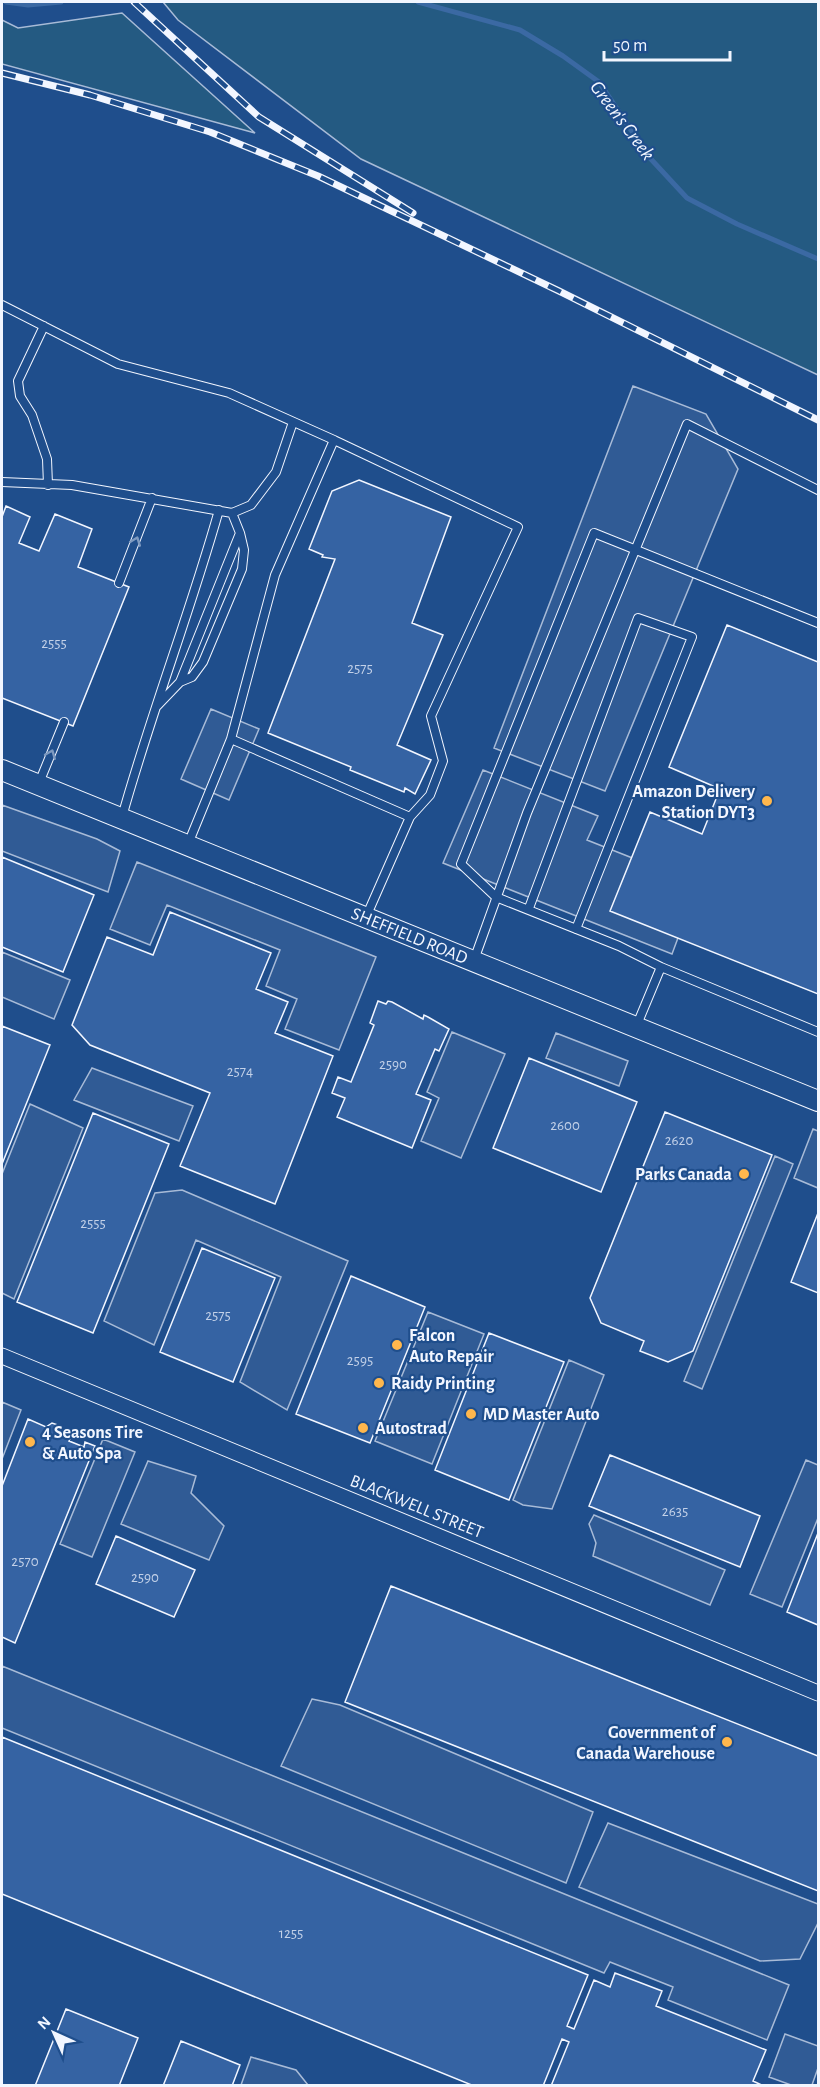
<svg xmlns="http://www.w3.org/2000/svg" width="820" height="2087" viewBox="0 0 820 2087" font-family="'Alegreya Sans',sans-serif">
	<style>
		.green { fill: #245a82; stroke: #a8bbd7; stroke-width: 1.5 }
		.parking { fill: #305b95; stroke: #a8bbd7; stroke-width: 1.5 }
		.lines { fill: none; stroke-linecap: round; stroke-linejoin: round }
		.stream { stroke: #3b69a3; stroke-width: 5 }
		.building { fill: #3563a3; stroke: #f2f6ff; stroke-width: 1.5 }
		.service-casing { stroke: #f2f6ff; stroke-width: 10 }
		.minor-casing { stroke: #f2f6ff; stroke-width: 17 }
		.tertiary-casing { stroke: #f2f6ff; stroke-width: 22 }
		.service { stroke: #1f4e8c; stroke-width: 8 }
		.minor { stroke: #1f4e8c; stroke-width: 15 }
		.tertiary { stroke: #1f4e8c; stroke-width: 20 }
		.rail-casing { stroke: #f2f6ff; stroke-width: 7 }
		.rail { stroke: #1f4e8c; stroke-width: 4.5; stroke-dasharray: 14; stroke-linecap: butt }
		.oneway { stroke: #7e9ac0 }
		.poi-dot { fill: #ffb74d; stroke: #1f4e8c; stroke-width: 2 }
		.labels { text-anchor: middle; stroke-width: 4.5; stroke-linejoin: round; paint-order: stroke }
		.number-label { font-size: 15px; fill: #c3d1e8 }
		.poi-label { font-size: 18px; font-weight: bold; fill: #f2f6ff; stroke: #1f4e8c; text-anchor: start }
		.street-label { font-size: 18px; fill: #f2f6ff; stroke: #1f4e8c }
		.water-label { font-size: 20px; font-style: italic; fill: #f2f6ff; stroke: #1f4e8c }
	</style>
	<rect width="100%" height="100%" fill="#1f4e8c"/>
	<!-- green -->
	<path class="green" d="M163,2H818V375L361,159L178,20Z
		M122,13L255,133L2,64V20L18,28Z"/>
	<!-- parking -->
	<path class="parking" d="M633,386L706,414L738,469L605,791L494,748Z
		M211,709L259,729L229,800L181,779Z
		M483,770L598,816L587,840L698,884L672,954L443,863Z
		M2,805L97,839L120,851L108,892L2,851Z
		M137,862L376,957L339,1050L285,1029L297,999L266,986L280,950L167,905L150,945L110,929Z
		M2,952L70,980L54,1019L2,997Z
		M452,1032L505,1054L461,1158L421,1141L439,1098L427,1092Z
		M556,1033L628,1061L619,1086L546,1058Z
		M92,1068L193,1106L179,1141L74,1100Z
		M30,1104L83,1128L14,1299L2,1293V1174Z
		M813,1129L818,1131V1188L794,1178Z
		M775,1156L793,1164L702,1389L684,1381Z
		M182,1190L348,1261L287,1410L240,1382L281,1277L196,1240L154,1345L104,1321L155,1193Z
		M428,1312L484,1334L432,1464L375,1441Z
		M569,1360L604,1375L552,1509L523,1505L513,1500Z
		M2,1402L21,1410L2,1459Z
		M103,1439L135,1452L92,1557L60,1544Z
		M806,1460L818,1465V1518L782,1607L750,1594Z
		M148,1461L196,1476L191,1493L224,1526L209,1560L121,1524Z
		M594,1515L725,1570L710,1605L593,1556L596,1543L589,1524Z
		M2,1666L789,1985L767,2040L668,2000L673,1987L610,1962L604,1973L2,1728Z
		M312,1699L340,1705L593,1812L566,1883L281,1766Z
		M608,1823L818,1904V1923L800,1959L760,1961L579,1887Z
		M785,2034L818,2046V2068L812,2085H791L769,2077Z
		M251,2057L296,2070L308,2085H241Z"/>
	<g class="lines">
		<!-- stream -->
		<path class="stream" d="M6,2L28,5L61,2
			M418,2L520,30L563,56L599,82L649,157L687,198L737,224L818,259"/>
	</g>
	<!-- building -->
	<path class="building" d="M359,480L451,517L412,623L443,635L397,745L431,760L415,794L405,788L404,792L350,770L351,767L268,733L335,559L322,557L323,555L309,549L332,491Z
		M6,506L30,517L19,543L39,551L55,514L92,529L78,567L129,587L73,726L2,698V517Z
		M727,625L818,662V994L610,911L650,812L702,834L720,789L669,767Z
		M2,857L94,895L63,972L2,947Z
		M170,912L271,953L256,989L288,1002L275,1033L333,1056L275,1204L180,1166L210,1093L90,1045L72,1025L107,937L153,955Z
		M378,1001L386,1004L388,1001L392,1002L423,1019L424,1015L428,1017L449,1029L439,1051L435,1049L416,1094L431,1100L412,1148L337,1117L345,1098L332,1093L338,1077L351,1082L374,1025L370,1023Z
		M2,1026L50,1045L2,1164Z
		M529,1058L637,1102L601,1192L493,1148Z
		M665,1112L772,1155L693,1351L668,1362L640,1351L644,1341L601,1323L590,1298Z
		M93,1113L169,1144L93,1333L17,1302Z
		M818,1213V1293L791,1282Z
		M202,1248L275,1278L233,1382L160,1352Z
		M351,1276L425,1307L370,1443L296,1414Z
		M489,1333L564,1362L509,1500L435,1470Z
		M28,1419L46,1427L52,1423L61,1426L62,1433L71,1437L69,1441L84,1447L85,1442L95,1446L15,1643L2,1637V1486Z
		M610,1455L760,1516L740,1567L589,1506Z
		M818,1533V1625L787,1612Z
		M116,1536L195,1570L174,1617L96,1584Z
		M391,1586L818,1756V1891L345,1702Z
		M2,1737L588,1975L567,2026L574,2029L594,1980L610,1987L615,1973L662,1991L656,2006L766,2050L753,2081L764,2086H551L569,2042L562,2039L543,2086H474L2,1894Z
		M66,2009L138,2038L119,2086H35Z
		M181,2041L240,2065L232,2086H163Z"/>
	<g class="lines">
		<!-- service casing -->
		<g class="service-casing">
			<path id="service" d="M2,305L118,364L229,393L334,440
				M44,326L18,381L20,396L32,415L47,459L48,485
				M2,482L72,485L232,513L251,505L276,472L293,422
				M119,583L152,498
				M180,682L192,677L203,662L242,569L244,550L240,533
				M157,706L180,682L240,533L232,513
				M231,739L410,817L366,917
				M39,783L64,722
				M122,817C151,713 190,613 219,510
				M188,844L231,739L275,575L334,440L518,527L431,716L443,761L430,795L410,817
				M529,908L638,618L692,637L576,929
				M474,960L527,813L687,424L818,490
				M661,967L818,1032
				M636,1027L661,967L619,946L496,897L461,864L594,533L818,623"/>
		</g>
		<!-- minor casing -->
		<g class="minor-casing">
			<path id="minor" d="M2,1356L818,1693"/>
		</g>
		<!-- tertiary casing -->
		<g class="tertiary-casing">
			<g id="tertiary">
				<path id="s1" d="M2,770L818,1101"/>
			</g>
		</g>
		<!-- service -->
		<use href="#service" class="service"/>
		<!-- minor -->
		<use href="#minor" class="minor"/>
		<!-- tertiary -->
		<use href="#tertiary" class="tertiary"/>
		<!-- rail casing -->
		<g class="rail-casing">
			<path id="rail" d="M134,2L259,117L413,213
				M2,73L90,95L210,132L318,176L559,291L818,420"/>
		</g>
		<!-- rail -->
		<use href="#rail" class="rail"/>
	</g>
	<!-- one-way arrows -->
	<defs><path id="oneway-chevron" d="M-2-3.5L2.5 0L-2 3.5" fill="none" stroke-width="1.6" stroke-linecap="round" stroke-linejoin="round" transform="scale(1.5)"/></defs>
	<g class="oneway">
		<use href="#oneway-chevron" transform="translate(136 541) rotate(-69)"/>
		<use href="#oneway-chevron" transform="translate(51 754) rotate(-68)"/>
	</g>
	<!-- markers -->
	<g class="poi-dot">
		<circle cx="767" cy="801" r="6"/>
		<circle cx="744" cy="1174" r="6"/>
		<circle cx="397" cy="1345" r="6"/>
		<circle cx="379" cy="1383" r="6"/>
		<circle cx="471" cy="1414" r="6"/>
		<circle cx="363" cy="1428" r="6"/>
		<circle cx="30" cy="1442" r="6"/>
		<circle cx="727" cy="1742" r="6"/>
	</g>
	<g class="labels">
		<!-- number labels -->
		<g class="number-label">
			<text x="54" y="648">2555</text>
			<text x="360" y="673">2575</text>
			<text x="393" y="1069">2590</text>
			<text x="240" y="1076">2574</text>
			<text x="565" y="1130">2600</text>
			<text x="679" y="1145">2620</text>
			<text x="93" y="1228">2555</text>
			<text x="218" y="1320">2575</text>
			<text x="360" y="1365">2595</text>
			<text x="675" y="1516">2635</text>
			<text x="25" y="1566">2570</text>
			<text x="145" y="1582">2590</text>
			<text x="291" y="1938">1255</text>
		</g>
		<!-- poi labels -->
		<g class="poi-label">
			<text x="755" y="797" text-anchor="end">Amazon Delivery<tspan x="755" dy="21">Station DYT3</tspan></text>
			<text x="732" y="1180" text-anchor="end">Parks Canada</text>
			<text x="409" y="1341">Falcon<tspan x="409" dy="21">Auto Repair</tspan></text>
			<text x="391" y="1389">Raidy Printing</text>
			<text x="483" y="1420">MD Master Auto</text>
			<text x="375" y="1434">Autostrad</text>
			<text x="42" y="1438">4 Seasons Tire<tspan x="42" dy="21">&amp; Auto Spa</tspan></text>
			<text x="715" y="1738" text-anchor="end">Government of<tspan x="715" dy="21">Canada Warehouse</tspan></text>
		</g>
		<!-- street labels -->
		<g class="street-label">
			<text dy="6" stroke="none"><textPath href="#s1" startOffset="440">SHEFFIELD ROAD</textPath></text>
			<text transform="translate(417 1506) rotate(22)" y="6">BLACKWELL STREET</text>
		</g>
		<!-- water labels -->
		<g class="water-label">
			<text transform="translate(623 120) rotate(53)" y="7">Green's Creek</text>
		</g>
	</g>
	<!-- border -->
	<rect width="820" height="2087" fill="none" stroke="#f2f6ff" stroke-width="6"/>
	<!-- north arrow -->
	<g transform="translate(54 2033) rotate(315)" stroke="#1f4e8c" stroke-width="4.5" paint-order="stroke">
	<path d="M0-4.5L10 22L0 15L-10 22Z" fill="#f2f6ff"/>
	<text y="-9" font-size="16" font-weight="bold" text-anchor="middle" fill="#f2f6ff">N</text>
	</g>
	<!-- scale -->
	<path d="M604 51v9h126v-9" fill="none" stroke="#f2f6ff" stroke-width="3"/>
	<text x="613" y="51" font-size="18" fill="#f2f6ff" stroke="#1f4e8c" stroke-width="4.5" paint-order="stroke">50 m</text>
</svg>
